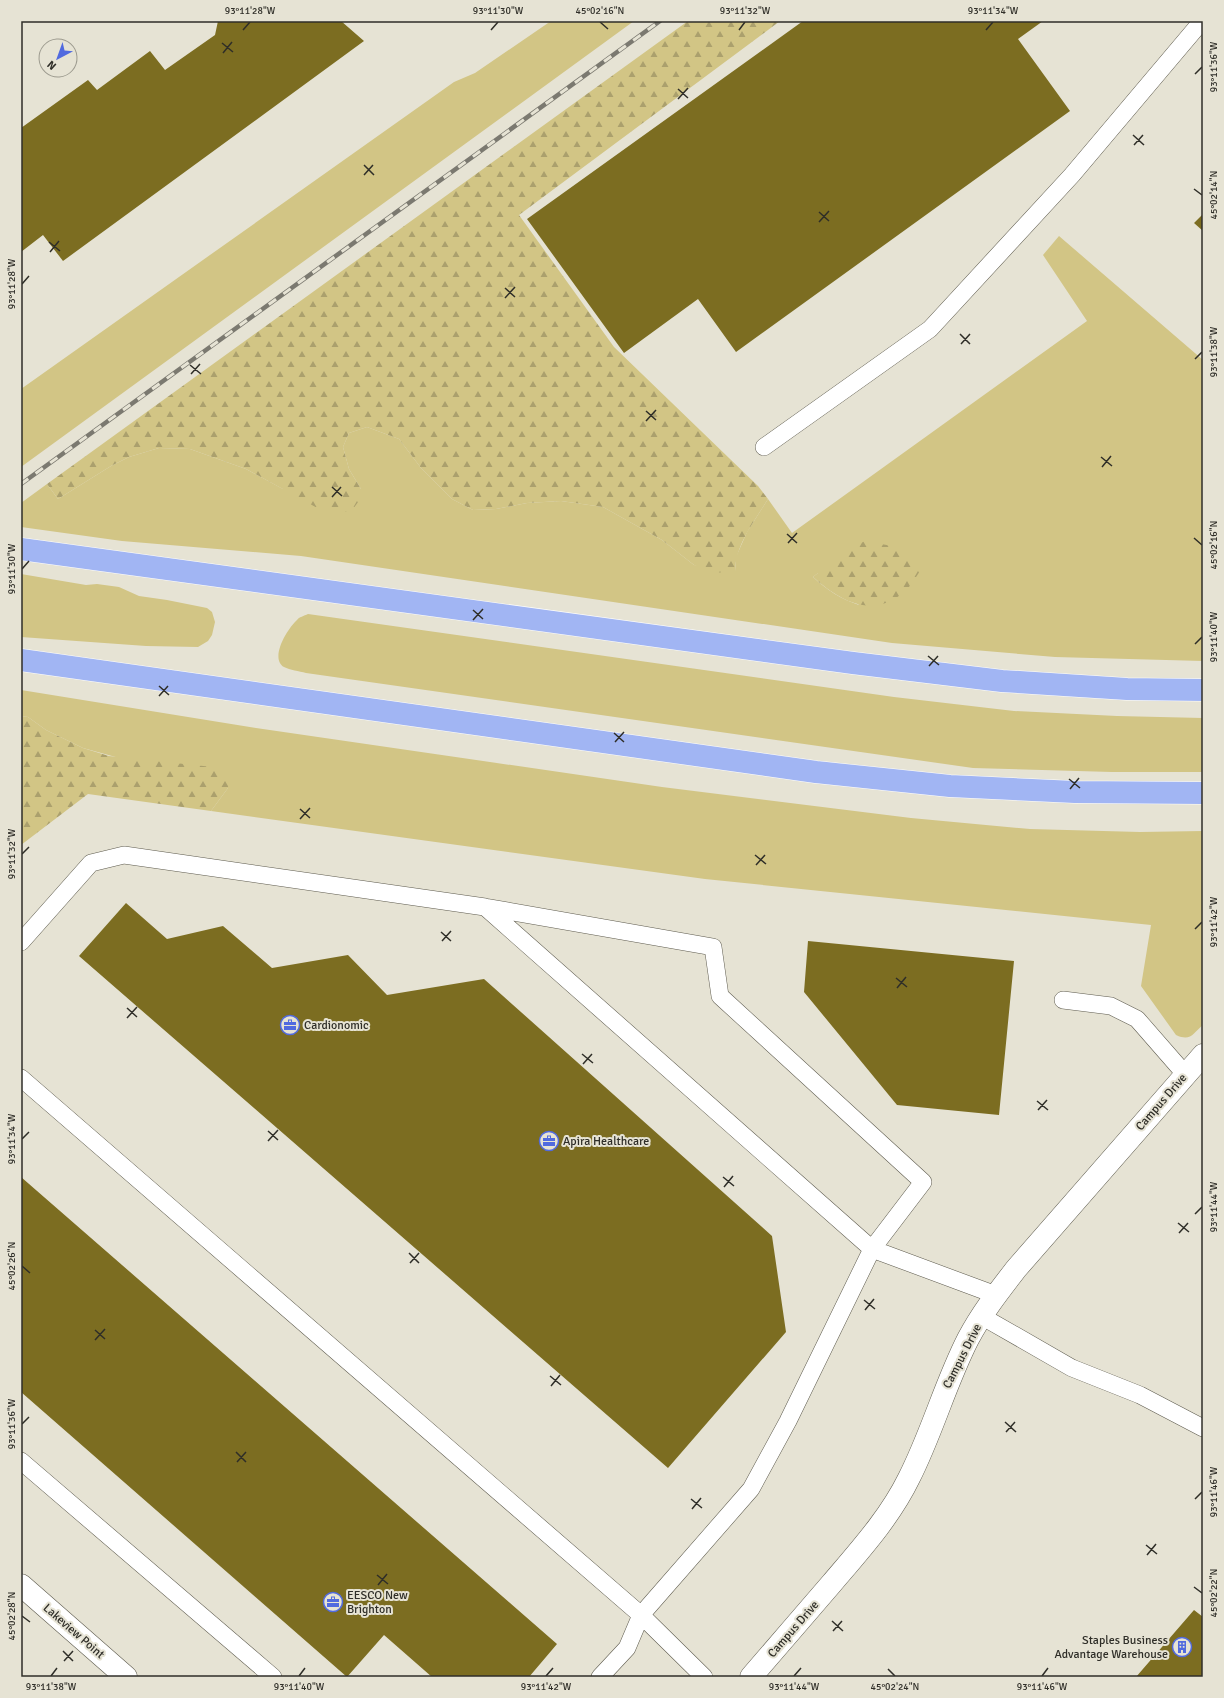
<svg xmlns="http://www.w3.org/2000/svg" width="1224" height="1698" viewBox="0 0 1224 1698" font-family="Signika,sans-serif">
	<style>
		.grass { fill: #d2c585; fill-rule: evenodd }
		.forest { fill: url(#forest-firs) }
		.building { fill: #7c6d21 }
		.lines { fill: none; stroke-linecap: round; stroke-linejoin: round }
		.lane-casing { stroke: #5e5b4e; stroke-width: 18 }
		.street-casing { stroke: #5e5b4e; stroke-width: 23 }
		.secondary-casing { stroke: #5e5b4e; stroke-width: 23 }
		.highway-casing { stroke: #fff; stroke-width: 23 }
		.lane { stroke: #fff; stroke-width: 17 }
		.street { stroke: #fff; stroke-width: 22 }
		.secondary { stroke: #fff; stroke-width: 22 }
		.highway { stroke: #a1b5f3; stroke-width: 22 }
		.rail-casing { stroke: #7b7970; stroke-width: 4.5 }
		.rail { stroke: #e6e3d4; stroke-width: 3; stroke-dasharray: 9; stroke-linecap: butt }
		.ticks { fill: none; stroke: #2f2e28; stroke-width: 1.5 }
		.labels { text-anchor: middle; stroke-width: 4; stroke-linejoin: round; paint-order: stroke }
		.poi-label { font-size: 12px; fill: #2f2e28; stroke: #e6e3d4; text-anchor: start }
		.street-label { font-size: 12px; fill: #2f2e28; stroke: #e6e3d4 }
		.neatline { fill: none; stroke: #2f2e28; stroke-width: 1.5 }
		.ticks-label { font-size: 10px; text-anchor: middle; fill: #2f2e28 }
	</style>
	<defs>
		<pattern id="forest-firs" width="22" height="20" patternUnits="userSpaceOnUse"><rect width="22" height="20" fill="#d2c585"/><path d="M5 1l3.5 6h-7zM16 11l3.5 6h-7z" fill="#aba06d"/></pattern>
	</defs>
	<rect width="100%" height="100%" fill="#e6e3d4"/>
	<!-- grass -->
	<path class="grass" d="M551,21H634L21,467V389L454,82L475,73Z
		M1059,236L1203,360V661L1055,657L892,643L301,556L122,541L21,527V503L47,484L58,499L111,466L129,457L159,448L190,449L246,469L283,489H361L349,469L343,447L349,433L367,427L399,439L421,468L452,499L473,510L496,509L527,503L561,501L603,507L662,540L694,565L735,571L736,557L747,532L768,499L792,533L1087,321L1043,255ZM818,573L859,605C841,599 827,590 813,577Z
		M21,574L86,585L97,584L119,587L139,596L167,600L207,608L212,612L215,622L212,635L208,641L198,647L146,646L21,637Z
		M308,614L894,697L1014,711L1117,716L1203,718V772H1112L973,768L306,673C299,671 290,670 284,667C269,658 288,628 297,620C299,617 304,616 308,614Z
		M21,690L256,728L662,787L911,818L1030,829L1140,832L1203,831V1025C1193,1033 1191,1042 1176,1035L1141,986L1151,925L705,879L211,811L228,788L83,748L46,730L28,717L21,716Z"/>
	<!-- forest -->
	<path class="forest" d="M688,21H780L519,215L614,347L758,486L768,499C754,522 736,544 735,571L714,573L694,565L662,540L603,507L561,501L527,503L496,509L473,510L452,499L421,468L399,439L367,427L349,433L343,447L349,469L361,489V498L353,509L339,514L321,510L246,469L190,449L159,448L129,457L111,466L58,499L47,484Z
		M865,541L892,546L920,571C915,578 911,586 905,591C873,620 840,601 813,577L846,550Z
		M21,716L28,717L46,730L83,748L109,756L222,768L230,777L228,788L211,811L88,794L21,845Z"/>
	<!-- building -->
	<path class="building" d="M218,21H341L364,41L63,261L43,235L21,252V128L88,80L97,90L150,51L165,70L215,35Z
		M803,21H1043L1018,39L1070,111L736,352L698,299L624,353L527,219Z
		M1203,214V231L1194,223Z
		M126,903L167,939L223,926L272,968L348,955L387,995L484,979L772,1236L786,1332L668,1468L79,956Z
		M808,941L1014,961L999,1115L897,1105L804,992Z
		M21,1177L557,1644L529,1677H432L384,1635L347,1677L21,1392Z
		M1194,1610L1203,1617V1677H1136Z"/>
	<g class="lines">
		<!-- lane casing -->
		<g class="lane-casing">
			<path id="lane" d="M764,447L930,329L1072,175L1202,21
				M21,942L91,863L124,855L485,907L713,947L720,996L923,1182L872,1249L485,907
				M1063,1000L1111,1006L1137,1019L1185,1074
				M21,1078L641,1615L704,1677
				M983,1317L1072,1368L1140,1395L1203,1428
				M21,1461L273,1677
				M600,1677L627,1648L641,1615L751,1489L788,1421L872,1249L996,1295"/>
		</g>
		<!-- street casing -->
		<g class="street-casing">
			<path id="street" d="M21,1585L126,1677"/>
		</g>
		<!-- secondary casing -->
		<g class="secondary-casing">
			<path id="secondary" d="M751,1677C778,1646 805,1614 832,1583C860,1550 890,1517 909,1478C932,1433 945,1384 968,1339C981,1314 999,1291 1016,1269L1203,1055"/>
		</g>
		<!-- highway casing -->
		<g class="highway-casing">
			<path id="highway" d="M21,549L853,663L1002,681L1127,689L1203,690
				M21,660L816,772L950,786L1075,792L1203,793"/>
		</g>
		<!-- lane -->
		<use href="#lane" class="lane"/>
		<!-- street -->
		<use href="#street" class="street"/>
		<!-- secondary -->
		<use href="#secondary" class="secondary"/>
		<!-- highway -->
		<use href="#highway" class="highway"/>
		<!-- rail casing -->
		<g class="rail-casing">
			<path id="rail" d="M21,484L660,21"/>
		</g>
		<!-- rail -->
		<use href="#rail" class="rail"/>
	</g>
	<!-- ticks -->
	<path class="ticks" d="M600,22L608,29M243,30L250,22M491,30L498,22M739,30L745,22M986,30L993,22M222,43L233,52M223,53L232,42M1195,74L1202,67M678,89L688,98M678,99L688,88M1133,135L1144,145M1134,145L1143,135M364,165L374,175M364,175L373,165M1194,189L1202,195M819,212L829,221M819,222L829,211M49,242L60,251M50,252L59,241M22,284L29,276M505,288L515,297M505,298L515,287M960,334L970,344M961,344L970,334M1195,359L1202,352M190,365L201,374M191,374L200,364M646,411L656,420M646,421L656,410M1101,457L1112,466M1102,467L1111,456M332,487L342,496M332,497L341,487M787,534L797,543M1194,538L1202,545M788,543L797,533M22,569L29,561M473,610L483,619M473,620L483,609M1195,644L1202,637M928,656L939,665M929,666L938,656M159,686L169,695M159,696L168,686M614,733L624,742M615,742L624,732M1069,779L1080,788M1070,789L1079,778M300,809L310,818M300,819L310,808M22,854L29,847M755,855L766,864M756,865L765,855M1195,929L1202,922M441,932L451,941M442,941L451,931M896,978L907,987M897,988L906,977M127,1008L137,1017M127,1018L137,1007M582,1054L593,1063M583,1064L592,1054M1037,1101L1048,1110M1038,1110L1047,1100M268,1131L278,1140M22,1139L29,1132M268,1141L278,1130M723,1177L734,1186M724,1187L733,1176M1195,1214L1202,1207M1178,1223L1189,1232M1179,1233L1188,1223M409,1253L419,1263M410,1263L419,1253M22,1266L30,1273M864,1300L875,1309M865,1310L874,1299M95,1330L105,1339M95,1340L105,1329M550,1376L561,1385M551,1386L560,1375M1005,1422L1016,1432M22,1424L29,1417M1006,1432L1015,1422M236,1452L246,1462M237,1462L246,1452M691,1499L702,1508M1195,1499L1202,1492M692,1509L701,1498M1146,1545L1157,1554M1147,1555L1156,1544M377,1575L388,1584M378,1585L387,1574M1194,1587L1202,1593M22,1616L30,1622M832,1621L843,1631M833,1631L842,1621M63,1651L73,1661M64,1661L73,1651M888,1669L895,1676M51,1676L57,1668M299,1676L305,1668M546,1676L553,1668M794,1676L801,1668M1042,1676L1048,1668"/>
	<!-- icons -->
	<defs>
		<g id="office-ring" transform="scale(1)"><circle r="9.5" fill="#e6e3d4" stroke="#516adf" stroke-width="1.5"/><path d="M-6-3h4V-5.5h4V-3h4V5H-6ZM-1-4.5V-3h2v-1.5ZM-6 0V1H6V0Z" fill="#516adf"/></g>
		<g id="building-ring" transform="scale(1)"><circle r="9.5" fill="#e6e3d4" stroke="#516adf" stroke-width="1.5"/><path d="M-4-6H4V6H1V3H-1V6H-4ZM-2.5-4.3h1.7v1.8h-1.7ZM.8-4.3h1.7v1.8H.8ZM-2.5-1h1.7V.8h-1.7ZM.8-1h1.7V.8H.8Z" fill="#516adf"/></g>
	</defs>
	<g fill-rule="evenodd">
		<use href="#office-ring" x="290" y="1025"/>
		<use href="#office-ring" x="549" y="1141"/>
		<use href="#office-ring" x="333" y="1602"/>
		<use href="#building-ring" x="1182" y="1647"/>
	</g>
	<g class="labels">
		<!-- poi labels -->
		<g class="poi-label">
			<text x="304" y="1029">Cardionomic</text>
			<text x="563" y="1145">Apira Healthcare</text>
			<text x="347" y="1599">EESCO New<tspan x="347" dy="14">Brighton</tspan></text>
			<text x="1168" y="1644" text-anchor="end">Staples Business<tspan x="1168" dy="14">Advantage Warehouse</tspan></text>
		</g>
		<!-- street labels -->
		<g class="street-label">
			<text transform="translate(1161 1102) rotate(-49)" y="4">Campus Drive</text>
			<text transform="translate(962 1356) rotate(-63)" y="4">Campus Drive</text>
			<text transform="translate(793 1629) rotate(-49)" y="4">Campus Drive</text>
			<text transform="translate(74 1631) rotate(41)" y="4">Lakeview Point</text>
		</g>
	</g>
	<!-- border -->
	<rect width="1224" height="1698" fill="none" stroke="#e6e3d4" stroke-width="44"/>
	<!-- north arrow -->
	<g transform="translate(58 58) rotate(221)"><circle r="19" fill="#e6e3d4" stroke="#9d9b8f"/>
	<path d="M0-3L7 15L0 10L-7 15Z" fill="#516adf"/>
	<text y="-6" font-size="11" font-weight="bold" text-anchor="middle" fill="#2f2e28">N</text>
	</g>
	<rect x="22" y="22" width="1180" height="1654" class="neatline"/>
	<g class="ticks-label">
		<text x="250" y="14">93°11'28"W</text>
		<text x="498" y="14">93°11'30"W</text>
		<text x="600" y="14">45°02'16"N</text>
		<text x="745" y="14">93°11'32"W</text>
		<text x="993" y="14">93°11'34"W</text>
		<text transform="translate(1213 67) rotate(-90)" y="4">93°11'36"W</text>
		<text transform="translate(1213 195) rotate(-90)" y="4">45°02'14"N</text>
		<text transform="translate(11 284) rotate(-90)" y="4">93°11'28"W</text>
		<text transform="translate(1213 352) rotate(-90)" y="4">93°11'38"W</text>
		<text transform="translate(1213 545) rotate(-90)" y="4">45°02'16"N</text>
		<text transform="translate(11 569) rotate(-90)" y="4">93°11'30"W</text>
		<text transform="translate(1213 637) rotate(-90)" y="4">93°11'40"W</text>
		<text transform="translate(11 854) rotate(-90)" y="4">93°11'32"W</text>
		<text transform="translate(1213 922) rotate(-90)" y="4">93°11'42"W</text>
		<text transform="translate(11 1139) rotate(-90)" y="4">93°11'34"W</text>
		<text transform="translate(1213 1207) rotate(-90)" y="4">93°11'44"W</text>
		<text transform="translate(11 1266) rotate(-90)" y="4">45°02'26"N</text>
		<text transform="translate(11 1424) rotate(-90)" y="4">93°11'36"W</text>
		<text transform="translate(1213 1492) rotate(-90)" y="4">93°11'46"W</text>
		<text transform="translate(1213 1593) rotate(-90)" y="4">45°02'22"N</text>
		<text transform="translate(11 1616) rotate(-90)" y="4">45°02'28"N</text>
		<text x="51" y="1690">93°11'38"W</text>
		<text x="299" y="1690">93°11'40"W</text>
		<text x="546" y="1690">93°11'42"W</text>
		<text x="794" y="1690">93°11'44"W</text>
		<text x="895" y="1690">45°02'24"N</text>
		<text x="1042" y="1690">93°11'46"W</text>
	</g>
</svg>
